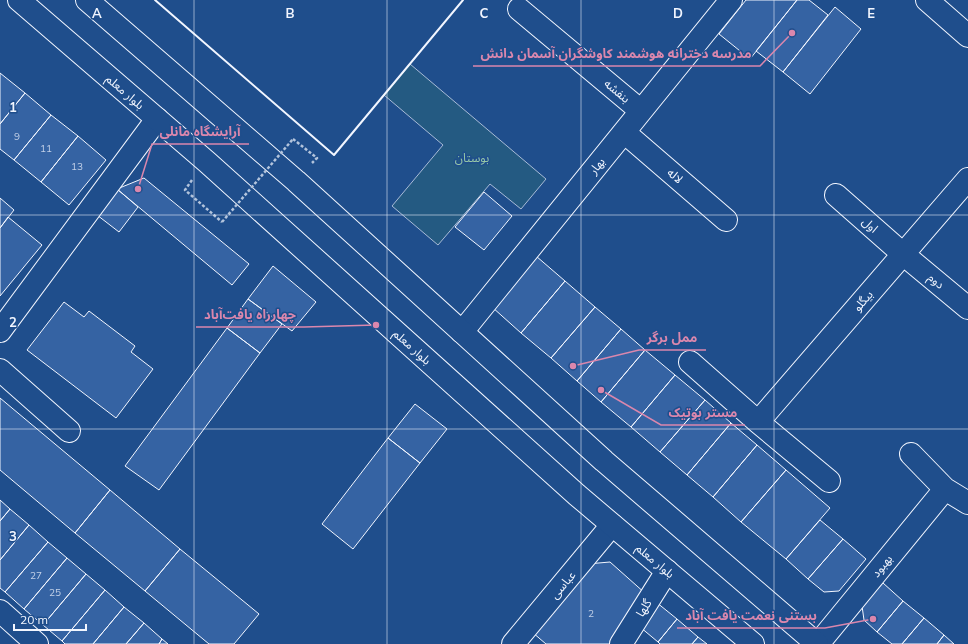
<svg xmlns="http://www.w3.org/2000/svg" width="968" height="644" viewBox="0 0 968 644" font-family="Mulish,'Noto Sans Arabic',sans-serif">
	<style>
		.green { fill: #245a82; stroke: #a8bbd7 }
		.building { fill: #3563a3; stroke: #f2f6ff }
		.lines { fill: none; stroke-linecap: round; stroke-linejoin: round }
		.minor-casing { stroke: #f2f6ff; stroke-width: 24 }
		.major-casing { stroke: #f2f6ff; stroke-width: 24 }
		.path { stroke: #b3c4dc; stroke-width: 2.5; stroke-dasharray: 3 2; stroke-linecap: butt }
		.minor { stroke: #1f4e8c; stroke-width: 22 }
		.major { stroke: #1f4e8c; stroke-width: 22 }
		.path-bridge { stroke: #b3c4dc; stroke-width: 2.5; stroke-dasharray: 3 2; stroke-linecap: butt }
		.wall { stroke: #f2f6ff; stroke-width: 2 }
		.grid { fill: none; stroke: #f2f6ff; stroke-width: 1; stroke-opacity: 0.55 }
		.labels { text-anchor: middle; stroke-width: 3; stroke-linejoin: round; paint-order: stroke }
		.number-label { font-size: 10px; fill: #c3d1e8 }
		.street-label { font-size: 12px; fill: #f2f6ff; stroke: #1f4e8c }
		.park-label { font-size: 12px; fill: #97c8a6; stroke: #1f4e8c }
		.grid-label { font-size: 13px; text-anchor: middle; font-weight: bold; fill: #f2f6ff; stroke: #1f4e8c; stroke-width: 3; stroke-linejoin: round; paint-order: stroke }
		.leader { fill: none; stroke: #da87ad; stroke-width: 1.5 }
		.callout-dot { fill: #da87ad; stroke: #1f4e8c; stroke-width: 1.5 }
		.callout-label { font-size: 13px; text-anchor: middle; font-weight: bold; fill: #da87ad; stroke: #1f4e8c; stroke-width: 3; stroke-linejoin: round; paint-order: stroke }
	</style>
	<rect width="100%" height="100%" fill="#1f4e8c"/>
	<!-- green -->
	<path class="green" d="M410,64L546,179L521,209L490,184L438,245L392,206L443,145L384,95Z"/>
	<!-- building -->
	<path class="building" d="M746,0H797L750,59L719,34Z
		M797,0H809L828,15L783,72L756,51Z
		M835,7L861,29L810,94L783,72Z
		M0,73L25,93L0,124Z
		M25,93L51,115L14,160L0,149V124Z
		M51,115L78,136L41,182L14,160Z
		M78,136L106,160L69,205L41,182Z
		M144,178L249,264L232,285L117,189Z
		M117,189L138,207L119,232L97,215Z
		M484,192L512,216L484,250L455,227Z
		M0,198L14,210L0,228Z
		M8,217L42,245L0,296V228Z
		M536,256L565,281L521,333L492,307Z
		M273,266L316,302L292,331L248,299Z
		M565,281L595,307L551,358L521,333Z
		M248,299L282,324L260,353L227,328Z
		M64,302L84,317L89,311L135,346L131,352L153,369L116,418L27,350Z
		M595,307L621,329L577,381L551,358Z
		M227,328L260,353L159,490L125,466Z
		M621,329L645,350L601,402L577,381Z
		M645,350L675,375L631,427L601,402Z
		M675,375L705,400L660,452L631,427Z
		M0,398L110,490L75,533L0,470Z
		M705,400L731,423L687,475L660,452Z
		M415,404L447,429L420,463L388,438Z
		M731,423L757,445L713,497L687,475Z
		M388,438L420,463L353,549L322,524Z
		M757,445L786,470L741,522L713,497Z
		M786,470L830,508L786,559L741,522Z
		M110,490L180,549L145,591L75,533Z
		M0,500L10,509L0,521Z
		M10,509L29,525L0,560V521Z
		M820,520L843,539L808,579L786,559Z
		M29,525L48,542L5,592L0,588V560Z
		M843,539L866,559L839,591L824,592L808,579Z
		M48,542L67,558L24,609L5,592Z
		M180,549L259,614L234,644H209L145,591Z
		M67,558L86,574L43,625L24,609Z
		M610,562L646,594L615,644H546L532,632L587,564Z
		M86,574L105,590L62,641L43,625Z
		M883,583L903,601L877,632L864,620L862,606Z
		M105,590L124,607L93,644H65L62,641Z
		M903,601L924,618L902,644H892L877,632Z
		M656,602L677,619L658,642L640,627Z
		M124,607L144,623L126,644H93Z
		M924,618L944,635L937,644H902Z
		M677,619L698,637L692,644H660L658,642Z
		M144,623L162,639L159,644H126Z
		M944,635L954,644H937Z
		M698,637L707,644H692Z
		M162,639L168,644H159Z"/>
	<g class="lines">
		<!-- minor casing -->
		<g class="minor-casing">
			<path id="minor" d="M927,0L968,36
				M519,9L641,111
				M624,132L726,220
				M836,195L903,254L968,308
				M0,331L157,119
				M462,332L731,0
				M690,362L758,422L829,481
				M0,370L69,431
				M758,422L968,179
				M911,454L945,489L968,503
				M0,611L37,644
				M513,644L612,525
				M621,644L667,571
				M818,644L945,489"/>
		</g>
		<!-- major casing -->
		<g class="major-casing">
			<path id="major" d="M19,0L207,162L577,495L753,644
				M87,0L296,181L604,461L817,644"/>
		</g>
		<!-- path -->
		<path class="path" d="M293,139L317,158L312,163
			M192,180L185,190L222,222"/>
		<!-- minor -->
		<use href="#minor" class="minor"/>
		<!-- major -->
		<use href="#major" class="major"/>
		<!-- path-bridge -->
		<path class="path-bridge" d="M222,222L293,139"/>
		<!-- wall -->
		<path class="wall" d="M155,0L334,155L463,0"/>
	</g>
	<!-- grid -->
	<path class="grid" d="M194,0V644M387,0V644M581,0V644M774,0V644M0,215H968M0,429H968"/>
	<g class="labels">
		<!-- number labels -->
		<g class="number-label">
			<text x="17" y="140">9</text>
			<text x="46" y="152">11</text>
			<text x="77" y="170">13</text>
			<text x="36" y="579">27</text>
			<text x="55" y="596">25</text>
			<text x="591" y="617">2</text>
		</g>
		<!-- street labels -->
		<g class="street-label">
			<text transform="translate(617 91) rotate(40)" y="4">بنفشه</text>
			<text transform="translate(125 92) rotate(41)" y="4">بلوار معلم</text>
			<text transform="translate(597 166) rotate(-51)" y="4">بهار</text>
			<text transform="translate(675 176) rotate(41)" y="4">لاله</text>
			<text transform="translate(870 225) rotate(42)" y="4">اول</text>
			<text transform="translate(936 281) rotate(40)" y="4">دوم</text>
			<text transform="translate(863 301) rotate(-49)" y="4">بیگلو</text>
			<text transform="translate(412 347) rotate(42)" y="4">بلوار معلم</text>
			<text transform="translate(655 561) rotate(40)" y="4">بلوار معلم</text>
			<text transform="translate(882 566) rotate(-51)" y="4">بهبود</text>
			<text transform="translate(563 585) rotate(-50)" y="4">عباسی</text>
			<text transform="translate(644 608) rotate(-58)" y="4">گلها</text>
		</g>
		<!-- park labels -->
		<g class="park-label">
			<text x="472" y="162">بوستان</text>
		</g>
	</g>
	<g class="grid-label">
		<text x="97" y="18">A</text>
		<text x="290" y="18">B</text>
		<text x="484" y="18">C</text>
		<text x="678" y="18">D</text>
		<text x="871" y="18">E</text>
		<text x="13" y="112">1</text>
		<text x="13" y="327">2</text>
		<text x="13" y="541">3</text>
	</g>
	<!-- callouts -->
	<path class="leader" d="M792 33L760 66H473M138 189L152 144H249M376 325L304 327H196M573 366L639 350H706M601 390L661 425H745M873 619L825 628H677"/>
	<g class="callout-dot">
		<circle cx="792" cy="33" r="4"/>
		<circle cx="138" cy="189" r="4"/>
		<circle cx="376" cy="325" r="4"/>
		<circle cx="573" cy="366" r="4"/>
		<circle cx="601" cy="390" r="4"/>
		<circle cx="873" cy="619" r="4"/>
	</g>
	<g class="callout-label">
		<text x="616" y="58">مدرسه دخترانه هوشمند کاوشگران آسمان دانش</text>
		<text x="200" y="136">آرایشگاه مانلی</text>
		<text x="250" y="319">چهارراه یافت‌آباد</text>
		<text x="672" y="342">ممل برگر</text>
		<text x="703" y="417">مستر بوتیک</text>
		<text x="751" y="620">بستنی نعمت یافت آباد</text>
	</g>
	<!-- scale -->
	<path d="M14 624v6h72v-6" fill="none" stroke="#f2f6ff" stroke-width="2"/>
	<text x="20" y="624" font-size="12" fill="#f2f6ff" stroke="#1f4e8c" stroke-width="3" paint-order="stroke">20 m</text>
</svg>
